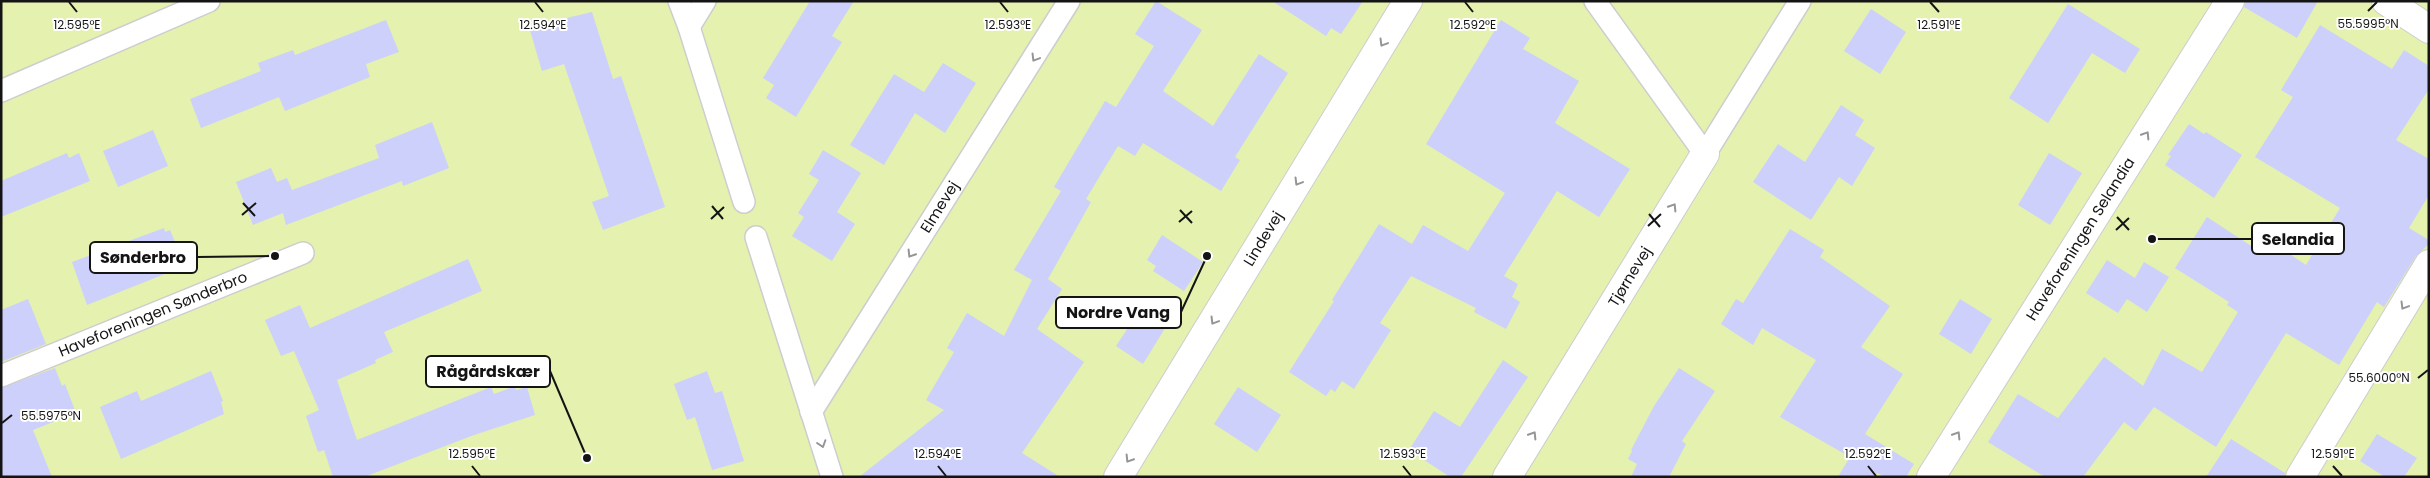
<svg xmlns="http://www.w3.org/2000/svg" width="2430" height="478" viewBox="0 0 2430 478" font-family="Poppins,sans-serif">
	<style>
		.green { fill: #e4f1af }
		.building { fill: #cdd0fb }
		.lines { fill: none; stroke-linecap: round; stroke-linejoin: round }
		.service-casing { stroke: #cdcdcf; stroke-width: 24 }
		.minor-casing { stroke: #cdcdcf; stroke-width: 30 }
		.service { stroke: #fff; stroke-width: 21 }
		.minor { stroke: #fff; stroke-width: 28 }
		.oneway { stroke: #959596 }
		.ticks { fill: none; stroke: #141415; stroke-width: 2 }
		.labels { text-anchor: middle; stroke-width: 4; stroke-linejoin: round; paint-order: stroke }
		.street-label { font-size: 15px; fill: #141415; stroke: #fff }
		.ticks-label { font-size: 12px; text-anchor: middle; fill: #141415; stroke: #fff; stroke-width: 4; stroke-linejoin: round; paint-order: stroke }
		.leader { fill: none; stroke: #141415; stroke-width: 2 }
		.callout-dot { fill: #141415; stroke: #fff; stroke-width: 2 }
		.callout { fill: #fff; stroke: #141415; stroke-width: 2 }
		.callout-label { font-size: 16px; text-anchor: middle; font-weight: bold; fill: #141415 }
	</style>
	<rect width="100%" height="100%" fill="#fafafc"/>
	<!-- green -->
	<path class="green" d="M1,1H2429V477H1Z"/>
	<!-- building -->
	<path class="building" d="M810,1H854L832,36L842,42L796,117L766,98L774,85L763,78Z
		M1156,1L1202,30L1163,91L1213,126L1259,54L1288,73L1235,157L1240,160L1221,191L1143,143L1135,156L1118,146L1086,199L1091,202L1048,279L1062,289L1037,329L1084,362L1022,453L1060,477H859L944,410L926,400L954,352L947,348L967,313L1004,336L1032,280L1014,270L1061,191L1054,187L1105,101L1116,107L1154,46L1135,34Z
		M1272,1H1363L1341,34L1331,28L1326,36Z
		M2246,1H2318L2297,38L2244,7Z
		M2068,4L2140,49L2125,73L2092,53L2048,123L2009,98Z
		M1871,9L1906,32L1880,74L1844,51Z
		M592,12L613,79L621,76L665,207L603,230L592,202L609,196L564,64L542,71L529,27Z
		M386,20L399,52L366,64L370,77L285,111L279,97L201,128L190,99L261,71L258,63L293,50L295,55Z
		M1501,20L1530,38L1523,49L1579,81L1555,123L1630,169L1599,217L1557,191L1504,276L1518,284L1512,297L1520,302L1506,329L1474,312L1476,308L1411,276L1380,323L1391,330L1354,389L1342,381L1335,392L1331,389L1326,396L1289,372L1334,301L1332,300L1379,224L1412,244L1423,225L1468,251L1505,193L1426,144Z
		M2320,25L2392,69L2404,50L2429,66V89L2396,140L2429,159V195L2409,228L2429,240V244L2416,256L2384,307L2377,302L2339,365L2286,333L2216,447L2154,407L2136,431L2124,422L2083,477H2045L1988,442L2018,394L2058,418L2104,357L2143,386L2162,349L2202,372L2238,312L2227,305L2229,302L2175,268L2207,217L2259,251L2267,239L2306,265L2340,208L2255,157L2293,97L2281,90Z
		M943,63L976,83L945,133L915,113L884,165L850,145L894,74L924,92Z
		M1841,105L1864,120L1855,135L1875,148L1852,186L1839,177L1811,220L1753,182L1778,144L1805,162Z
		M432,122L449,168L403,186L402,181L286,225L283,213L253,225L236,182L271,168L277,182L287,178L292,190L379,158L375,145Z
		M2189,124L2204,134L2206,132L2242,155L2214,198L2165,165L2171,156L2168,155Z
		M153,130L168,166L118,187L103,151Z
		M823,150L861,173L837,212L855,224L832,261L792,236L804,217L798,213L819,180L809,174Z
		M67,153L69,158L79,153L90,181L1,217V181Z
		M2049,153L2082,173L2050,225L2018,205Z
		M164,228L165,232L170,230L185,266L87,305L72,262Z
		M1790,229L1824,250L1820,257L1890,306L1861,347L1903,374L1865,434L1914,464L1906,477H1885L1877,473L1875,477H1838L1850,457L1780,417L1816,360L1762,328L1753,345L1721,324L1736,299L1743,303Z
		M1162,235L1203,262L1184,291L1153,271L1156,266L1147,260Z
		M468,259L482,291L384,332L393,352L375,360L376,363L337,380L357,440L491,387L494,394L515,386L516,390L527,387L535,415L474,435L364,477H333L324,450L318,452L306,416L319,410L294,351L281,356L265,320L300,305L310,328Z
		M2107,260L2135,278L2144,262L2169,277L2147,312L2127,299L2118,313L2086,293Z
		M28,299L46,344L1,362V310Z
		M1960,299L1992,319L1971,354L1939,334Z
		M1141,308L1167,325L1143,364L1116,346Z
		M1503,360L1528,377L1461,477H1450L1409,450L1434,411L1460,427Z
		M55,368L62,386L65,384L76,413L33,430L52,477H1V388Z
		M1679,368L1715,391L1682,441L1686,444L1669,477H1631L1637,464L1628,459L1632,451L1631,450L1654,406Z
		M211,371L223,401L221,402L224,414L121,459L100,407L137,391L141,401Z
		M707,371L715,393L722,391L744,461L712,470L695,417L687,420L674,384Z
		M1238,387L1281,415L1257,452L1214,424Z
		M2377,434L2417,458L2404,477H2385L2360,461Z
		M2231,439L2285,473L2284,477H2206Z"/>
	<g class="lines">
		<!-- service casing -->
		<g class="service-casing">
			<g id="service">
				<path d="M679,1L689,27L744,202"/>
				<path d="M1595,1L1705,154L1800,1"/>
				<path d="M689,27L705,1"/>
				<path d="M1,91L209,1"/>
				<path d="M756,237L832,477"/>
				<path id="s1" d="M1,376L303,253"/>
				<path id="s2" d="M811,412L1069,1"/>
			</g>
		</g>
		<!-- minor casing -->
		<g class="minor-casing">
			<g id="minor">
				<path d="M2386,1L2429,29"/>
				<path id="s3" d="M1118,477L1408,1"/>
				<path id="s4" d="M1507,477L1705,154"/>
				<path id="s5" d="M1931,477L2230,1"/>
				<path d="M2300,477L2429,264"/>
			</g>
		</g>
		<!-- service -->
		<use href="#service" class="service"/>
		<!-- minor -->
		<use href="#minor" class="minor"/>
	</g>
	<!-- one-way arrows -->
	<defs><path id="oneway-chevron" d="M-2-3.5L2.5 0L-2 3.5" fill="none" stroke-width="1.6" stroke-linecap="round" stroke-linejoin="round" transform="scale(1.25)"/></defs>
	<g class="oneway">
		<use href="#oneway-chevron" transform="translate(1383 43) rotate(121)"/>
		<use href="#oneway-chevron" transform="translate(1035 58) rotate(121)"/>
		<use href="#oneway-chevron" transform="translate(2146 135) rotate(-58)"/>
		<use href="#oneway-chevron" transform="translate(1298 182) rotate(121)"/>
		<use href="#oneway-chevron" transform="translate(1673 207) rotate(-58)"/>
		<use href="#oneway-chevron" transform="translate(911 254) rotate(122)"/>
		<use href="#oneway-chevron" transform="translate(2404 306) rotate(121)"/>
		<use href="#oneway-chevron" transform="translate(1214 321) rotate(121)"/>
		<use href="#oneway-chevron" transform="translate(1533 435) rotate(-58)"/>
		<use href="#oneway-chevron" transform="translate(1957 435) rotate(-58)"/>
		<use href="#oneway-chevron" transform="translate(822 444) rotate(72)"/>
		<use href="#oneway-chevron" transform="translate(1129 459) rotate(122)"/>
	</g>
	<!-- ticks -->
	<path class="ticks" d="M69,2L77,12M535,2L543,12M1000,2L1008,12M1465,2L1473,12M1930,2L1939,12M2368,11L2377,2M243,203L255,216M712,206L723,219M1180,210L1192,223M1649,214L1660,227M242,215L256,203M2117,217L2129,230M711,219L724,207M1179,222L1192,211M1648,226L1661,214M2116,230L2129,218M2418,378L2428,370M2,423L12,415M472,466L480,476M938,466L946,476M1403,466L1411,476M1868,466L1876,476M2333,466L2342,476"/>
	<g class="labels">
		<!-- street labels -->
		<g class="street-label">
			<text dy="5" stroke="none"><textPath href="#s2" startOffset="242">Elmevej</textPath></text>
			<text dy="5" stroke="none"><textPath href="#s3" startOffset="279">Lindevej</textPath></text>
			<text dy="5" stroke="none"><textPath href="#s5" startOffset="281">Haveforeningen Selandia</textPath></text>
			<text dy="5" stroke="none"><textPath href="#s4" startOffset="235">Tjørnevej</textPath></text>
			<text dy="5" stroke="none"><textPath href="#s1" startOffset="164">Haveforeningen Sønderbro</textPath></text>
		</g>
	</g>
	<g class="ticks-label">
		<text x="2368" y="28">55.5995°N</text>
		<text x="77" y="29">12.595°E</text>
		<text x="543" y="29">12.594°E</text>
		<text x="1008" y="29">12.593°E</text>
		<text x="1473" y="29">12.592°E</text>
		<text x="1939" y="29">12.591°E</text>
		<text x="2379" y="382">55.6000°N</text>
		<text x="51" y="420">55.5975°N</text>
		<text x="472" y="458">12.595°E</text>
		<text x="938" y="458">12.594°E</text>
		<text x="1403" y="458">12.593°E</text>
		<text x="1868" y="458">12.592°E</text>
		<text x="2333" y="458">12.591°E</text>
	</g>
	<!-- callouts -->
	<path class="leader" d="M2152 239L2252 239M275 256L197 257M1207 256L1181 312M587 458L550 371"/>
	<g class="callout-dot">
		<circle cx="2152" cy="239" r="5"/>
		<circle cx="275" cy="256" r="5"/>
		<circle cx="1207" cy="256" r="5"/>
		<circle cx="587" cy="458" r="5"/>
	</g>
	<g class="callout">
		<rect x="2252" y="223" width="92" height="31" rx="5"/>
		<rect x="90" y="242" width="107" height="31" rx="5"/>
		<rect x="1056" y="297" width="125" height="31" rx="5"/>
		<rect x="426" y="356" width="124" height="31" rx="5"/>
	</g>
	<g class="callout-label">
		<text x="2298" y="245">Selandia</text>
		<text x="143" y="263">Sønderbro</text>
		<text x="1118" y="318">Nordre Vang</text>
		<text x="488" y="377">Rågårdskær</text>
	</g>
	<!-- border -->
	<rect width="2430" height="478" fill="none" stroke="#141415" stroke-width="5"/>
</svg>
